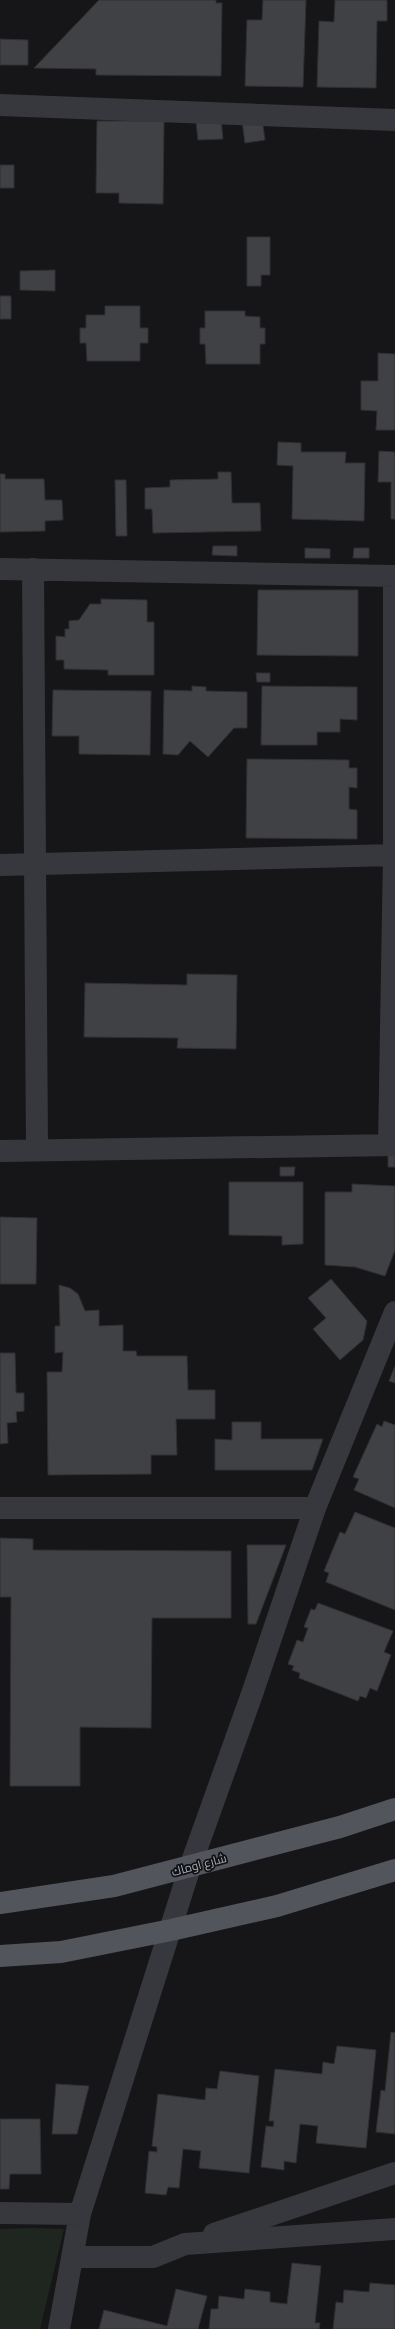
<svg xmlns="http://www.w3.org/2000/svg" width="395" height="2329" viewBox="0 0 395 2329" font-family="'Archivo Narrow',Cairo,sans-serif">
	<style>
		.green { fill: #1e261f }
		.building { fill: #404145; stroke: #303034 }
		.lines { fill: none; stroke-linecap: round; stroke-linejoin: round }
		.street { stroke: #37383d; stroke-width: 22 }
		.primary { stroke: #53555c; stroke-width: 22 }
		.labels { text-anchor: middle; stroke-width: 3.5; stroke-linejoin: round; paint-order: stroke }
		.street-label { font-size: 12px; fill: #a8adb8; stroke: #111113 }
	</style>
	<rect width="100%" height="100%" fill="#161618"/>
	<!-- green -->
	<path class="green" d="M31,2228L64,2229L40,2329H0V2229Z"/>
	<!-- building -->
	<path class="building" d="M99,0H216V3H222L221,76L96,75V69L34,68Z
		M263,0H306L303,87L245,86L247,20H262Z
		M335,0H387V21H377L376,88L317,87L319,21L334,22Z
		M0,39L28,40V65H0Z
		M221,119L223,139L198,140L196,122Z
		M262,119L265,140L245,143L242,121Z
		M97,121H164L163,204L119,203V193H96Z
		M0,165H14V188H0Z
		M247,237H270V275H261V286H247Z
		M55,270V291L20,290V271Z
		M0,296H11V319H0Z
		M105,306H140V328H148V343H140V361H87L86,343H80V328H86V315H105Z
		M205,311H245V316L260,317V328H265V344H260V364H206L205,344H200V328H205Z
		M378,353L395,354V430H376L377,411L361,410V381H378Z
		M278,442L301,443V452H346L345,463H365L364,521L292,519L293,466L277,465Z
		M379,451L395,452V519H391V482H378Z
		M218,472H231L232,503H260L261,531L153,533L152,509H145V488L170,487V480L218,479Z
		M0,474H5V479H44L45,500H62L63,520L45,521V531L0,532Z
		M115,480H126L127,536H116Z
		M213,546H237V556L212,555Z
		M305,548L330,549V558H305Z
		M354,548H369V558H353Z
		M258,590H358V656L257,655Z
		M101,599L147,600V622H154V675H108V670L64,669V660H56V636L65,637V629H69V621L79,620L90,604H101Z
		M256,673H270V682H257Z
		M192,686L206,687V691L247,692V728H234L208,757L190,741L178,755L163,754L164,690L192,691Z
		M262,686L357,687V720L340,719V732H317V745H261Z
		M53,690L151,691L150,755L79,754V736H52Z
		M247,759L349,760V768H357V788L349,787V809L357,810V839L246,838Z
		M187,974L237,975L236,1049L177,1048L178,1038L84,1037L85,983L187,985Z
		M388,1154H395V1167H388Z
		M280,1167H295L294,1176H280Z
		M229,1182H303V1244L282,1245V1236L229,1235Z
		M352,1184L395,1186V1250L385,1276L355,1267L325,1265V1192H352Z
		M0,1217L37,1218L36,1284H0Z
		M331,1279L367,1321L363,1340L340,1360L313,1329L326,1318L308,1298Z
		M59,1285L70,1288L78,1294L85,1311L99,1310V1326L123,1325V1351H136L137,1356H187L188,1390H215V1419H176L177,1455H151V1474L48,1475L47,1372H62L63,1352L55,1353V1326H60Z
		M0,1353H15L16,1393H24V1411L16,1412L17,1422L7,1423L8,1443L0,1444Z
		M395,1366V1383L389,1381Z
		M384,1421L395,1425V1508L354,1490L359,1479L353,1477L377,1424L382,1427Z
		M232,1422H261V1439H323L312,1470H215V1439L232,1440Z
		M355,1512L395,1528V1610L326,1582L329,1573L324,1571L340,1532L345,1534Z
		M0,1538L33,1539V1550L231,1551V1618H152L151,1728L80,1727V1786H10L11,1597H0Z
		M247,1545H286L256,1624H248Z
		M318,1603L393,1631L384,1652L391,1655L377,1691L370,1688L366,1698L360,1696L358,1701L299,1678L300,1673L292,1670L294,1666L288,1664L297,1640L303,1642L308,1628L304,1627L311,1609L315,1610Z
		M391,2032L395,2033V2134L376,2132L381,2090L385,2091Z
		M337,2046L376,2050L366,2148L316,2143L318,2126L300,2124L296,2163L284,2161V2170L261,2167L266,2126L273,2127L274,2121H269L275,2069L322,2074L323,2062L334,2064Z
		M220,2071L259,2076L249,2173L199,2168L201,2151L183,2149L179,2188L168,2187L166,2195L145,2193L149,2151L157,2152V2147L152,2146L158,2094L205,2100L206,2088L217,2089Z
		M56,2084L89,2086L77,2134H52Z
		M0,2119H40L41,2174H10L9,2189H0Z
		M292,2263L321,2266L315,2323H320L319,2329H209L211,2309H218L219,2296L244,2299L245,2289L270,2292V2302L287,2304Z
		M370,2283L395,2285V2329H333L336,2302L343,2303L344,2290L369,2292Z
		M176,2289L207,2296L198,2329H99L104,2310L167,2326Z"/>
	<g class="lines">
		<!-- street -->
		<path class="street" d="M0,105L395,120
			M0,569L395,576
			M33,569L37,1150
			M0,865L395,855
			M389,1145L394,855V576
			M0,1151L395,1145
			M0,1508H315
			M0,2213L80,2214
			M214,2234L395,2173
			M73,2257H153L185,2244L395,2229
			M59,2329L80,2214L190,1867L252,1694L315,1508L395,1312"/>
		<!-- primary -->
		<path class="primary" d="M0,1903L114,1886L340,1827L395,1809
			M0,1956L61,1952L171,1930L277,1906L395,1870"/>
	</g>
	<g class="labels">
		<!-- street labels -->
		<g class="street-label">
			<text transform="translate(199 1865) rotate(-15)" y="4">شارع اوماك</text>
		</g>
	</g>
</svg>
